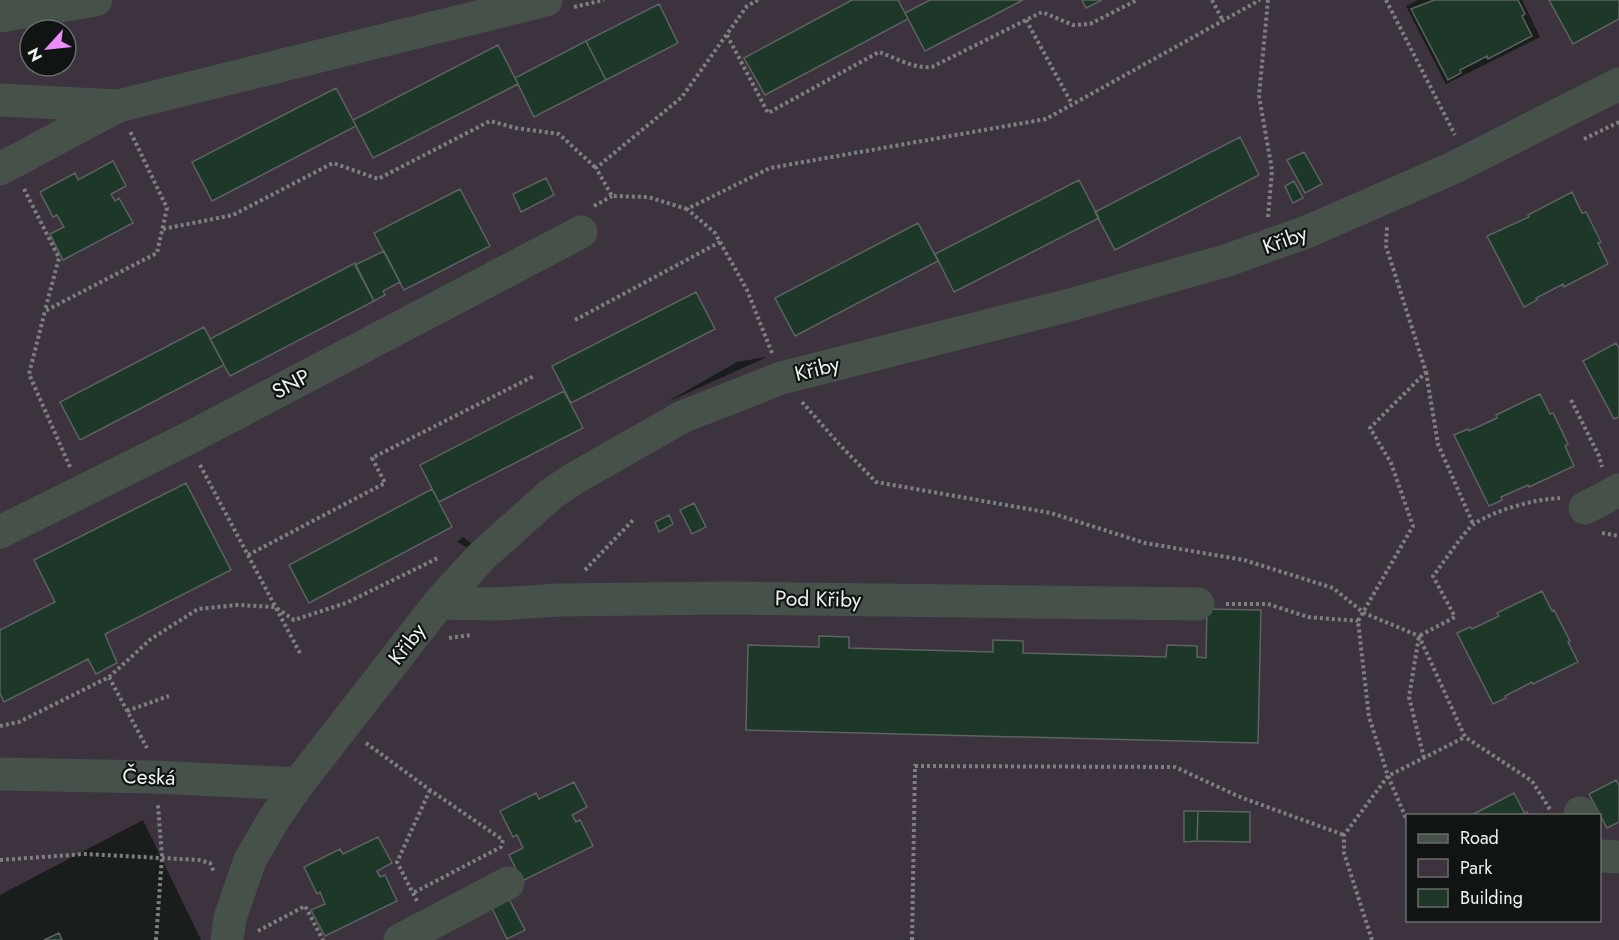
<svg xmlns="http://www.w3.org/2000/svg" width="1619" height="940" viewBox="0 0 1619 940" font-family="Jost,sans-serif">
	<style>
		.green { fill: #3d333f; fill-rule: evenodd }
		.building { fill: #1d3729; stroke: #5d6360; stroke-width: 1.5 }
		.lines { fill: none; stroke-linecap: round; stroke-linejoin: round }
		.path { stroke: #7c807e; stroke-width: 4; stroke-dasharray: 3 3; stroke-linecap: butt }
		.minor { stroke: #46514a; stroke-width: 33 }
		.labels { text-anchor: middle; stroke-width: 4.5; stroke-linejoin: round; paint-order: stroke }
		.street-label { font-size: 21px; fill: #eef2f0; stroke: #101412 }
	</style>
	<rect width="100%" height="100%" fill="#191d1b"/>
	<!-- green -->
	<path class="green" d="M0,0H1418L1406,6L1446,84L1540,37L1522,0H1619V940H201L143,820L0,895ZM30,30H66V66H30ZM765,357V358L665,403L737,362ZM463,537L497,563L457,542ZM1408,816H1600V920H1408Z"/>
	<!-- building -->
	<path class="building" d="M852,0H898L908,19L765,95L744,58Z
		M930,0H1023L925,51L905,13Z
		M1082,0H1102L1086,8Z
		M1434,0H1518L1525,14L1522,16L1532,36L1488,59L1487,56L1460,70L1461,73L1448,80L1411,9Z
		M1549,0H1619V19L1573,44Z
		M659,4L678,43L606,80L586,41Z
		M586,41L606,80L534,117L515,78Z
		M498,45L518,84L373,158L353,120Z
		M336,88L356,126L212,201L192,162Z
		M1240,137L1259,175L1115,250L1095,212Z
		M1304,152L1322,184L1305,193L1287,160Z
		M113,161L126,186L111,194L115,201L119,198L133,223L63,260L50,234L64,227L57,215L53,217L40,192L75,173L78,180Z
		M546,178L554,195L521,212L513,194Z
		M1079,180L1099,218L954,292L935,254Z
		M1294,181L1303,198L1293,203L1285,186Z
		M460,189L490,246L404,290L374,233Z
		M1572,192L1582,213L1586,212L1601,242L1598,243L1608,264L1564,287L1563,284L1536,298L1537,300L1524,307L1487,236L1529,217L1528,215Z
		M918,223L938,261L795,336L775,298Z
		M384,251L400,282L383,291L385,295L374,301L355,265Z
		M355,263L374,301L230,376L210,339Z
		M696,292L715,329L571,403L552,366Z
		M204,327L224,365L80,440L60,402Z
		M1616,343L1619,348V417L1614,419L1583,361Z
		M564,391L583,428L439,502L420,465Z
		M1540,394L1550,414L1553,413L1568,444L1565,446L1574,466L1529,487L1528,485L1501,497L1502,500L1489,506L1454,435L1468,429L1469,431L1497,418L1496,415Z
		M186,483L231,570L105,634L117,663L96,674L88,659L4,702L0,693V630L55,602L34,560Z
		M432,489L452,527L309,603L289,565Z
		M694,503L706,527L692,534L680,510Z
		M669,515L673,524L659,532L655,522Z
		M1542,591L1552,611L1554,610L1570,641L1568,642L1578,662L1533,684L1532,682L1505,696L1506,698L1493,704L1457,633L1470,627L1472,629L1499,616L1497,613Z
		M1207,609L1261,610L1258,743L746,730L748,645L819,647V636L849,637V648L993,652V640L1023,641V653L1166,657L1167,645L1197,646V657L1206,658Z
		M1616,780L1619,785V822L1607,828L1589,794Z
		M574,782L587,807L572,815L576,822L580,820L593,846L522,881L509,855L523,848L517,835L513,837L500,811L536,793L539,799Z
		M1514,793L1525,814L1527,812L1529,816H1470Z
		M1184,811H1198L1197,841L1184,842Z
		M1198,811L1250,812V842L1197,841Z
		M378,837L392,863L377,871L380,877L385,875L397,901L325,936L311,910L325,904L320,892L317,894L304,867L340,849L343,854Z
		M508,897L525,930L507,939L491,906Z
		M59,933L62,940H44Z"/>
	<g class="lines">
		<!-- path -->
		<path class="path" d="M1212,0L1223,21
			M1386,0L1455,135
			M574,7L604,0
			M1026,20L1072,104
			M727,35L768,113L879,52C896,58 914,69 932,67L1042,12L1073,25L1090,24L1137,0
			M1584,139L1619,122
			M24,189L59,258L45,310
			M594,206L612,196
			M687,209L648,197L612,196L596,168L682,97L747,6L758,0
			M1268,217L1272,170L1259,96L1268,0
			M163,229L233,215L333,163L378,179L490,121L516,128L559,134L596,168
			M575,320L720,242
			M772,353L747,290L715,233L687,209L770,168L1046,119L1260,0
			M1426,372L1438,444L1473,524
			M1571,400L1599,456L1602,467
			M802,402L839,444L876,482L1051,513L1145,543L1244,560L1333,588L1364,613L1419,636L1465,737L1532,781L1551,811
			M200,465L301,655
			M70,467L29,374L45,311L157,253L167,208L130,131
			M1602,533L1619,536
			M248,555L385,483L372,458L534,376
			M585,570L635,518
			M1226,604H1268L1308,617L1358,621
			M449,638L471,635
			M109,677L147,748
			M127,711L169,696
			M0,726L19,722L109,677L151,639L198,609L238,605L275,607L294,620L346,603L440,557
			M366,743L430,790L503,840L501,847L413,893
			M1424,758L1409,697L1419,636L1455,617L1433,576C1442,565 1465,530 1474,524C1495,510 1535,499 1560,498
			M1408,823L1388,776L1465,737
			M0,860L85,854L199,860L210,863L214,872
			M417,901L397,862L430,790
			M1447,920H1455
			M258,931L305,906L323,940
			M156,940L162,857L158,805
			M912,940L915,766L1175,767L1240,797L1344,835
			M1372,940L1344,853V835L1388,776L1369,717L1358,621L1413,526L1391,463L1370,428L1426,372L1386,246L1387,227"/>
		<!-- minor -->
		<path class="minor" d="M0,16L96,0
			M0,100L118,106
			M0,169L118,106L546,0
			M1585,508L1619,490
			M0,532L187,439L581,232
			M439,603L496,604L559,600L728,598L1198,604
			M0,774L155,777L298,784
			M1580,813L1581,816
			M1602,856L1619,857
			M227,940L230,918L250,860L274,819L298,784L439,603L481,557L551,494L575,478L682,417L781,378L1070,305L1228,260L1309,231L1453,168L1619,84
			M400,940L508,883"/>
	</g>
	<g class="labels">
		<!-- street labels -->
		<g class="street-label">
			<text transform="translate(1285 240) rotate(-20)" y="7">Křiby</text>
			<text transform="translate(817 369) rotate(-14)" y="7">Křiby</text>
			<text transform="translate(291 384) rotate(-28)" y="7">SNP</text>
			<text transform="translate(818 599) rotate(1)" y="7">Pod Křiby</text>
			<text transform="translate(407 644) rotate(-52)" y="7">Křiby</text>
			<text transform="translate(149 777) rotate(2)" y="7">Česká</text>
		</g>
	</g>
	<!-- legend -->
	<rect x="1406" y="814" width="195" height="108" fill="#101412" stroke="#696d6b" stroke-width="1.5"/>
	<rect x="1418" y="834" width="30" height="9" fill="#46514a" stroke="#696d6b" stroke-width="1.5"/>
	<text x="1460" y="844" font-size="18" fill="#eef2f0">Road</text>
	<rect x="1418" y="859" width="30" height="18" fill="#3d333f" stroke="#696d6b" stroke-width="1.5"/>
	<text x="1460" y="874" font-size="18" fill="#eef2f0">Park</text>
	<rect x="1418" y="889" width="30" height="18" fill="#1d3729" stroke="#696d6b" stroke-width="1.5"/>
	<text x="1460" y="904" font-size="18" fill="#eef2f0">Building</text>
	<!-- north arrow -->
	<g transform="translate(48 48) rotate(243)"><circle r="28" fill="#101412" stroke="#696d6b" stroke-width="1.5"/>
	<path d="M0-4.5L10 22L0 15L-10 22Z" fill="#ec8cfa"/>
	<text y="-9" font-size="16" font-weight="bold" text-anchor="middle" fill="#eef2f0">N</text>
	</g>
</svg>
